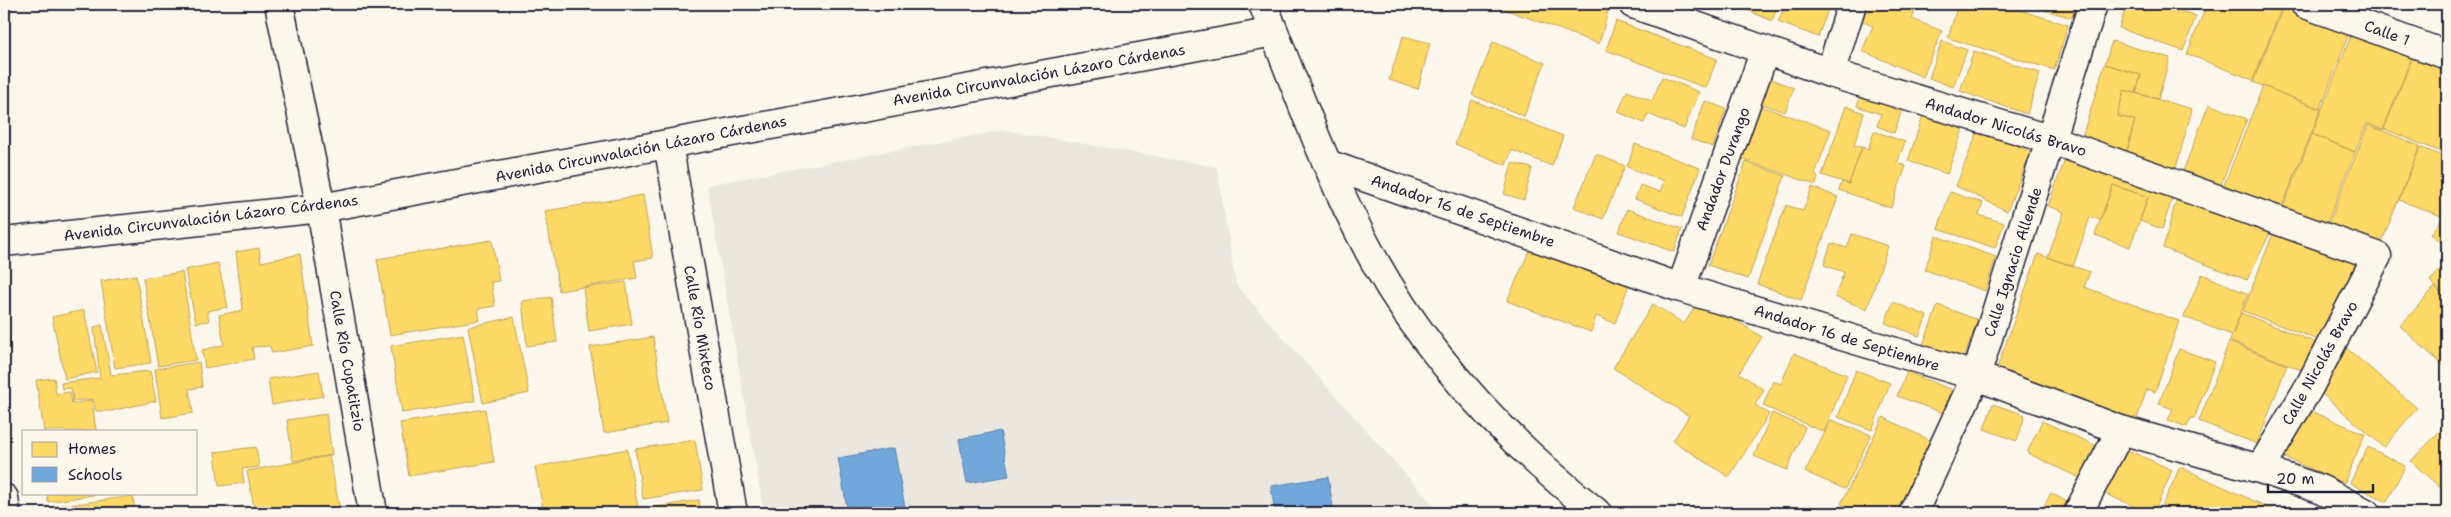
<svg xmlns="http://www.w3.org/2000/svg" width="2451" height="517" viewBox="0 0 2451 517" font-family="'Shantell Sans',sans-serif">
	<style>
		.built { fill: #ebe7df }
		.homes { fill: #ffd966; stroke: #bda259 }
		.schools { fill: #6fa8dc; stroke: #5880ac }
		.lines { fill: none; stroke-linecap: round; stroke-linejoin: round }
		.minor-casing { stroke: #22223b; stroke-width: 31 }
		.major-casing { stroke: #22223b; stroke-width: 31 }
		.minor { stroke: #fbf7ec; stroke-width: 28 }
		.major { stroke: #fbf7ec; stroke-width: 28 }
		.labels { text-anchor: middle; stroke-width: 5; stroke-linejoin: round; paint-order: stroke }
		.street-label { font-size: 15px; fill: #22223b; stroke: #fbf7ec }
	</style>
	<rect width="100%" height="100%" fill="#fbf7ec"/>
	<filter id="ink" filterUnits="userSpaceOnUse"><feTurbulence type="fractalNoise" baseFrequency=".02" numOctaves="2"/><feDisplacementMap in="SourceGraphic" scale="10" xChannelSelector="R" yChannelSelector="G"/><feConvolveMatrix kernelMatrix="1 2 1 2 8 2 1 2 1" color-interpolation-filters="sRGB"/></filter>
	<g filter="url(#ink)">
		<!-- built -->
		<path class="built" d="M1004,130L1217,167L1236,285L1440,513H764L707,185Z"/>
		<!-- homes -->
		<path class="homes" d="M1497,4H1610L1599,44L1496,6Z
			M1733,4H1770L1777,7L1772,21Z
			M1802,4H1830L1818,37L1778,22L1785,5L1800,9Z
			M1862,4H1918L1912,19L1942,31L1923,77L1862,51L1873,26L1855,18Z
			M1958,4H2000L2068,25L2054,70L1948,38Z
			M2039,4H2076L2072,18L2038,8Z
			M2127,4H2162L2196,16L2183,51L2119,28Z
			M2207,4H2283L2253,80L2187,54Z
			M2284,5L2350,31L2320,109L2253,82Z
			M1616,21L1717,59L1706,88L1606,50Z
			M2352,33L2412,57L2383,130L2367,123L2355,152L2312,134Z
			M1403,36L1430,43L1418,89L1389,80Z
			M1942,41L1967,50L1953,87L1929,78Z
			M2112,41L2170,58L2158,99L2136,93L2141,75L2105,64Z
			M1493,42L1545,63L1524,116L1472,95Z
			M1974,51L2040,73L2027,114L1960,91Z
			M2415,51L2447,64L2446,154L2384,129Z
			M2105,64L2141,75L2136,93L2124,90L2117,116L2135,120L2126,154L2082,137Z
			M1662,77L1699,92L1684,129L1648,114L1644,123L1618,112L1627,91L1652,101Z
			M1765,77L1794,88L1785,112L1756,102Z
			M2263,86L2321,109L2281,209L2224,185Z
			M2124,90L2192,109L2176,168L2126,154L2135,120L2117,116Z
			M1862,92L1903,107L1894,133L1877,126L1881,114L1857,106Z
			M1472,100L1563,136L1552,166L1512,150L1506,165L1455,144Z
			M1705,101L1726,109L1713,147L1691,139Z
			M2209,104L2247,119L2219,189L2182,174Z
			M1760,106L1831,130L1815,174L1818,178L1816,185L1736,157L1746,126L1752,128Z
			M1846,106L1864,113L1854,145L1862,147L1849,184L1822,175Z
			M1924,112L1964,126L1947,174L1908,161Z
			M2368,125L2420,146L2380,246L2328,225Z
			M1979,128L2031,152L2007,211L1956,186Z
			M1874,131L1905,142L1897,163L1906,166L1891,208L1839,190L1842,182L1849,184L1862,147L1868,150Z
			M2312,134L2355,152L2325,228L2282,210Z
			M1635,144L1700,168L1682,217L1635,199L1640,185L1660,192L1664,181L1627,167Z
			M2420,147L2447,158V199L2441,216L2399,200Z
			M2068,151L2175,190L2162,229L2140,221L2148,197L2113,185L2100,220L2090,217L2073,267L2048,257L2064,212L2048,206Z
			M1596,154L1625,166L1603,219L1574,207Z
			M1746,162L1785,176L1748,279L1708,265Z
			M1512,163L1532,168L1524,200L1504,194Z
			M2113,185L2148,197L2130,247L2095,235Z
			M1812,187L1838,197L1801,300L1757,284L1786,205L1803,211Z
			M1950,192L1983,203L1979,215L2004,223L1995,248L1938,229Z
			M643,195L653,258L634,261L637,278L559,291L545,211Z
			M2176,201L2272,229L2247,280L2163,248Z
			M1627,209L1682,229L1674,252L1619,232Z
			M2447,213V247L2431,234Z
			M2276,226L2359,259L2326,343L2243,311Z
			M1852,234L1888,246L1867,309L1835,297L1844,272L1824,265L1831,243L1847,248Z
			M1936,236L1996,257L1985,291L1925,270Z
			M492,240L499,281L491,282L495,306L478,309L480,320L390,335L377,259Z
			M1531,247L1629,284L1615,323L1596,316L1591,332L1507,301Z
			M259,248L261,262L300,254L313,346L272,353L270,346L252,347L254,359L205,368L202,350L224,345L219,315L243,310L236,252Z
			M2038,254L2090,272L2084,287L2179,321L2155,392L2147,389L2136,421L1996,371Z
			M218,263L228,307L207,311L209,321L196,323L185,270Z
			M2447,263V297L2430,281Z
			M182,272L196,360L158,366L143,278Z
			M2202,274L2248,294L2232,335L2184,317Z
			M136,275L151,363L115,368L101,281Z
			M626,282L632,324L589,331L583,288Z
			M2435,287L2447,299V369L2400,326Z
			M551,297L557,342L527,346L522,301Z
			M1701,298L1762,337L1739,373L1764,390L1755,405L1769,414L1729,477L1673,441L1689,416L1613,368L1653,304L1684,324Z
			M1893,302L1927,316L1919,336L1885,323Z
			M1938,305L1978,320L1963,360L1923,345Z
			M84,310L97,372L65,379L52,317Z
			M2241,313L2322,345L2311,374L2230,341Z
			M514,317L529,393L483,403L468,327Z
			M102,325L111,375L150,371L156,401L111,411H96L93,399L73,401L71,388L62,389L61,383L100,378L94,327Z
			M463,334L475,401L402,413L391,346Z
			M653,337L667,423L604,433L590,347Z
			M2229,342L2287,365L2257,444L2199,421Z
			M2345,347L2417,408L2384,447L2313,386Z
			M2179,349L2215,362L2194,419L2191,418L2187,427L2168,420L2173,409L2159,404Z
			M1794,353L1847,375L1824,432L1763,406L1773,381L1781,384Z
			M199,362L202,387L189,389L193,413L162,418L155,369Z
			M1856,370L1890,383L1872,430L1838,417Z
			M319,371L323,396L272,405L268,379Z
			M1907,372L1952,390L1943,413L1897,396Z
			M54,378L56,394L70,392L72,404L92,400L96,431H44L36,380Z
			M1993,404L2025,415L2017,441L1984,429Z
			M2302,407L2365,434L2344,483L2281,456Z
			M485,409L494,462L409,476L400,423Z
			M1772,413L1805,427L1787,470L1754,456Z
			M326,414L332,455L293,461L287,420Z
			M1883,417L1937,444L1904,513H1860L1841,504Z
			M1831,420L1871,435L1845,489L1805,472Z
			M2042,421L2101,448L2086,481L2027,453Z
			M2440,431L2447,438V494L2411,461Z
			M695,440L703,490L643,499L635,449Z
			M2119,446L2172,470L2154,513H2149L2099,491Z
			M256,447L259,467L242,469L244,483L219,486L215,452Z
			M2368,447L2405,466L2387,502L2350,483Z
			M627,449L639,513H571V511L544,513L535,467Z
			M329,456L340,510L322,513H255L247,471Z
			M2180,467L2215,483L2280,513H2159Z
			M47,493H106L48,502Z
			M2051,493L2072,505L2068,513H2040Z
			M133,496L135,513H48L47,508Z
			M699,500L701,513H646L645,509Z"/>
		<!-- schools -->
		<path class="schools" d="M1000,431L1009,476L967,483L959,439Z
			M894,448L906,513H848L838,458Z
			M1328,477L1334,513H1275L1271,486Z"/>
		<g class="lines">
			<!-- minor casing -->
			<g class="minor-casing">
				<path id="minor" d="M279,4L321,208L373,513
					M1633,4L1830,73L2052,140L2377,256L2309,387L2260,469
					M2305,4L2447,55
					M1830,73L1852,4
					M668,144L733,513
					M1327,164L1681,288L1976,376L2121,430L2260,469L2320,489L2366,513
					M4,242L321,208L1274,32
					M1681,288L1765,50
					M4,498L6,513
					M1913,513L1976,376L2093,4
					M2078,513L2121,430"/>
			</g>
			<!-- major casing -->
			<g class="major-casing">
				<path id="major" d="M1263,4C1297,90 1329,179 1374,260C1429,359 1509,443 1597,513"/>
			</g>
			<!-- minor -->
			<use href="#minor" class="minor"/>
			<!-- major -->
			<use href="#major" class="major"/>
		</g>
	</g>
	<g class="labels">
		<!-- street labels -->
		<g class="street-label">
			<text transform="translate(2387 33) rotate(20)" y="5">Calle 1</text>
			<text transform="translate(1039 75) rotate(-10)" y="5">Avenida Circunvalación Lázaro Cárdenas</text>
			<text transform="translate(2006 127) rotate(17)" y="5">Andador Nicolás Bravo</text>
			<text transform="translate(641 149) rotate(-11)" y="5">Avenida Circunvalación Lázaro Cárdenas</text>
			<text transform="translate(1723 169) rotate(-70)" y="5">Andador Durango</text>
			<text transform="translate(1463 211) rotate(19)" y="5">Andador 16 de Septiembre</text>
			<text transform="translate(211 218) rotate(-7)" y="5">Avenida Circunvalación Lázaro Cárdenas</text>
			<text transform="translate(2013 262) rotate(-72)" y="5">Calle Ignacio Allende</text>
			<text transform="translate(700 328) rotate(80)" y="5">Calle Río Mixteco</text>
			<text transform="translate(1847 338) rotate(17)" y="5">Andador 16 de Septiembre</text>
			<text transform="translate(347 361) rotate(80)" y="5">Calle Río Cupatitzio</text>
			<text transform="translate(2320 363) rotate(-61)" y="5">Calle Nicolás Bravo</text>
		</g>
	</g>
	<!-- margin -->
	<rect width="2451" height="517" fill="none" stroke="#fbf7ec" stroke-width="20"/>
	<rect x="10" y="10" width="2431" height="497" fill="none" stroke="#22223b" stroke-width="2" filter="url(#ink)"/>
	<!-- legend -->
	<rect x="22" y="430" width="175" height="65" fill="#fbf7ec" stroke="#a4a2a5"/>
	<rect x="32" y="442" width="25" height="15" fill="#ffd966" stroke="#a4a2a5"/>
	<text x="68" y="454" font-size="15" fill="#22223b">Homes</text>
	<rect x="32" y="467" width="25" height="15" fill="#6fa8dc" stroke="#a4a2a5"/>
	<text x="68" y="480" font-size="15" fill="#22223b">Schools</text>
	<!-- scale -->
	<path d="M2268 484v8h105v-8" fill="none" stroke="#22223b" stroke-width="2.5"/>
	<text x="2276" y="484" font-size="15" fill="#22223b" stroke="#fbf7ec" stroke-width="4" paint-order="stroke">20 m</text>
</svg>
